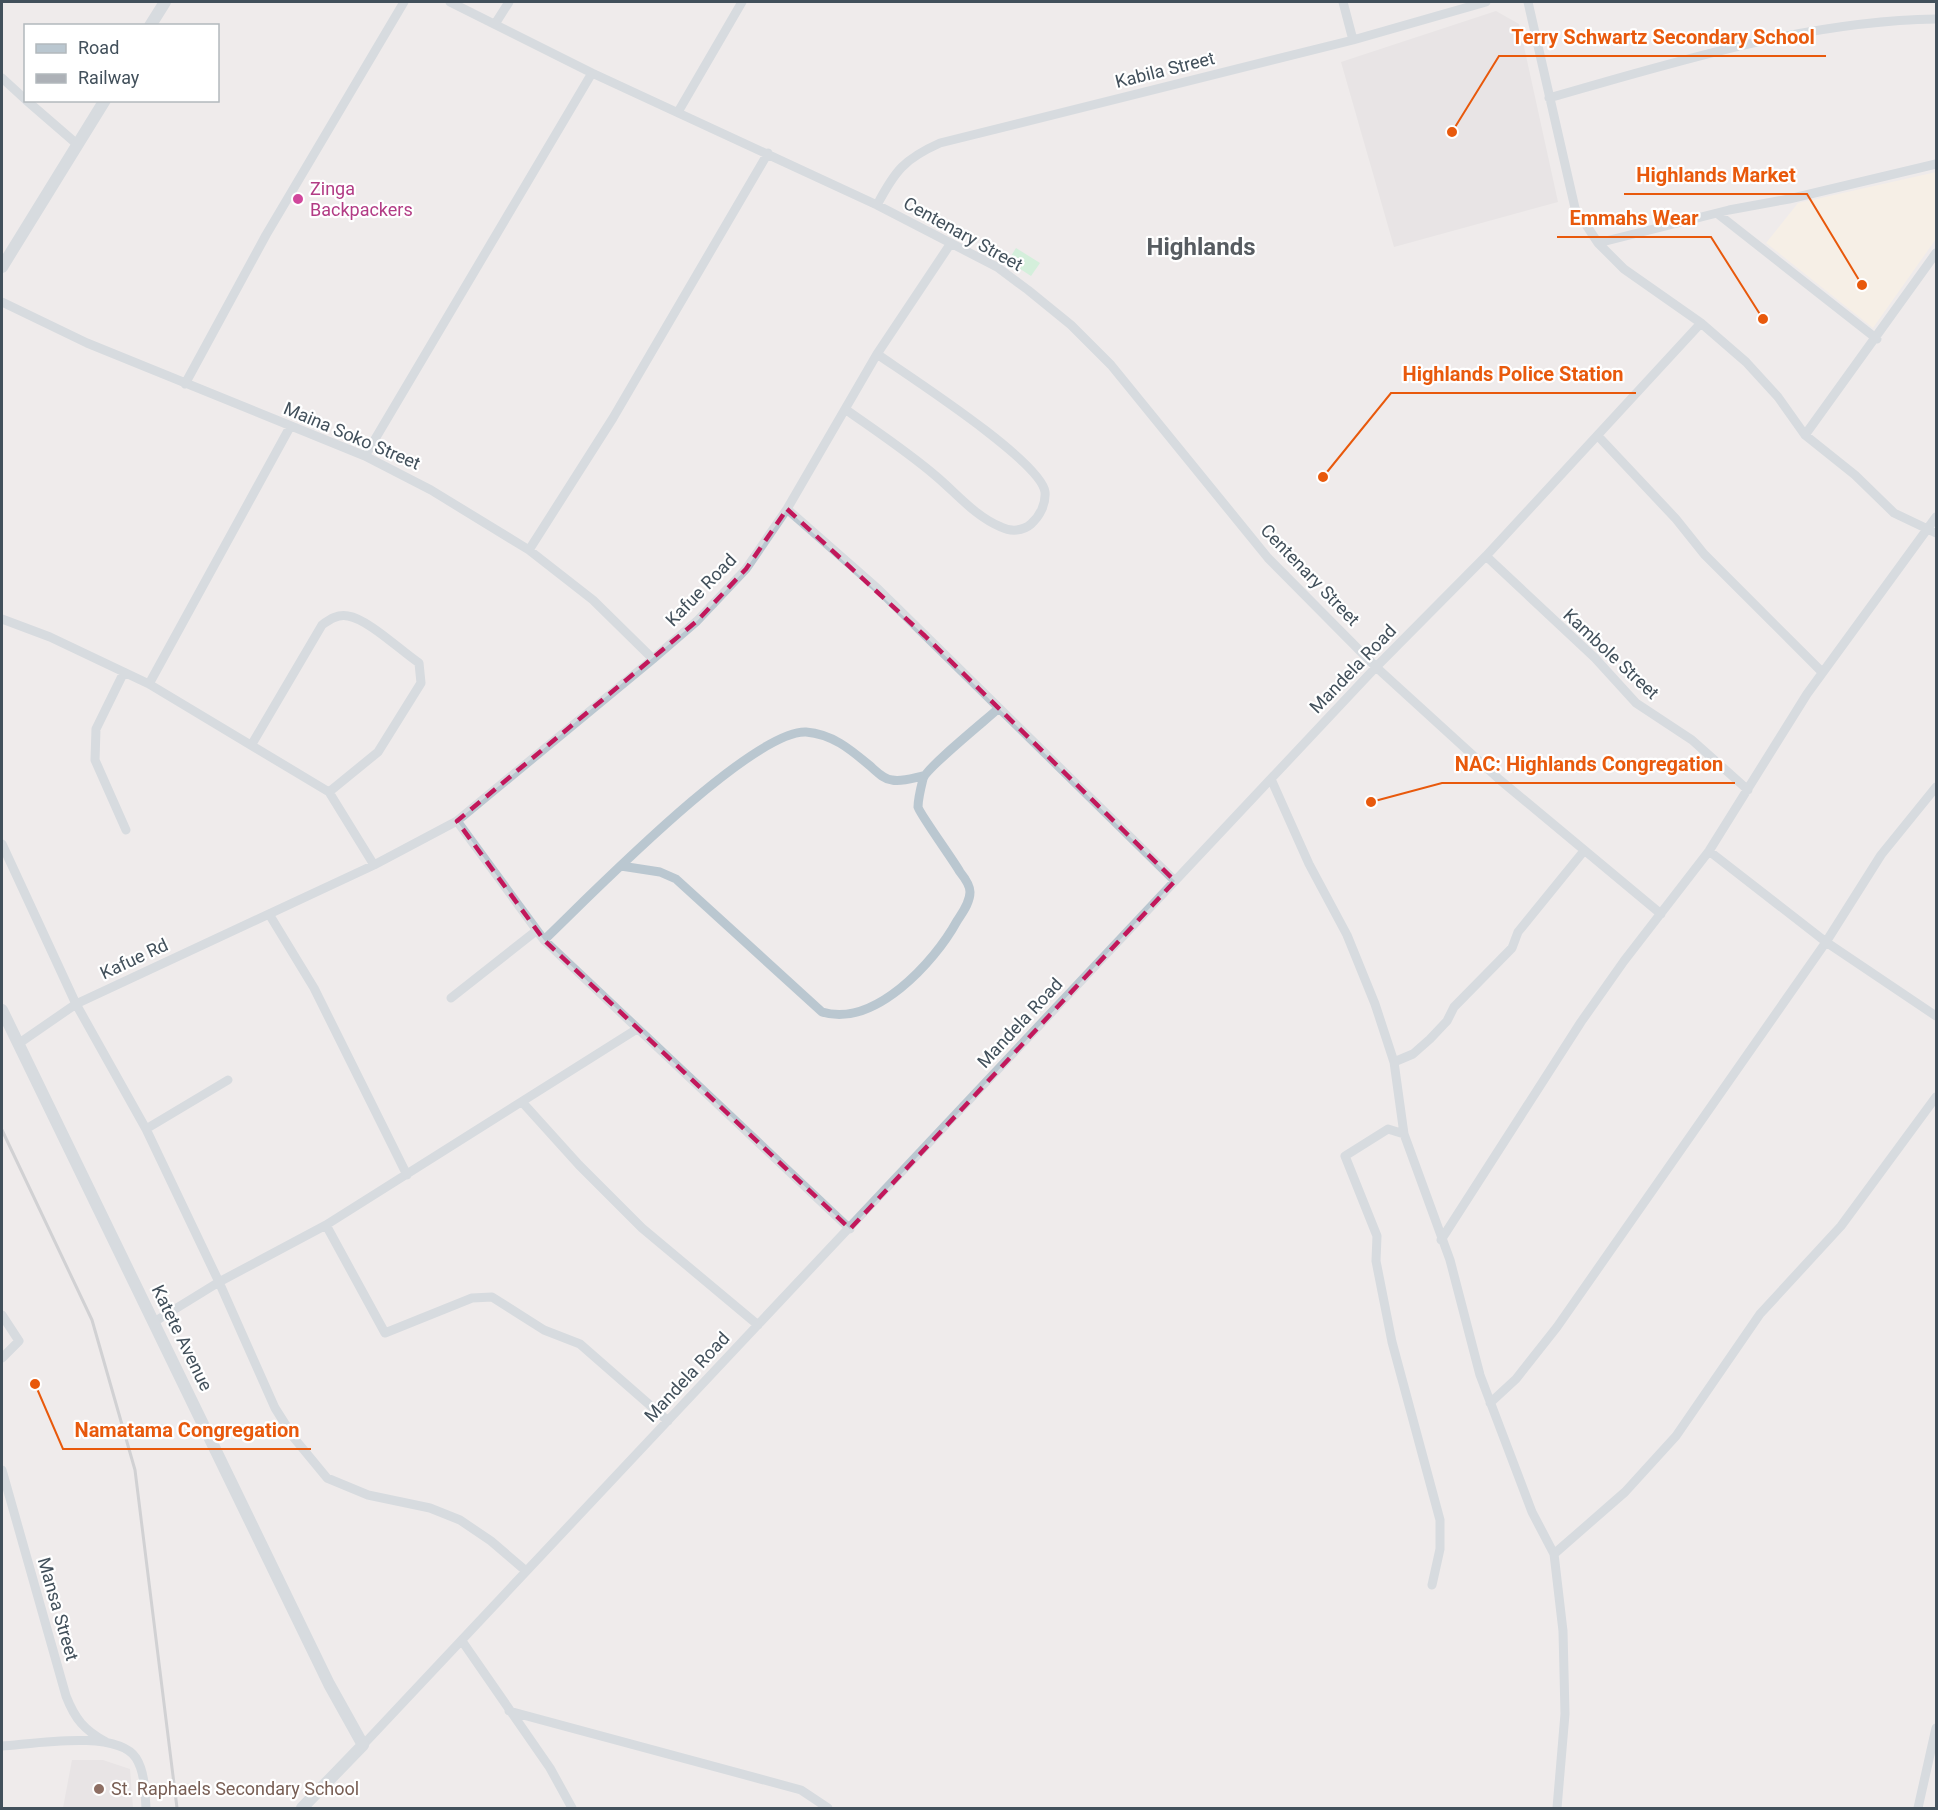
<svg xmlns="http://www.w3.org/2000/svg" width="1938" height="1810" viewBox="0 0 1938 1810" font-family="Roboto,sans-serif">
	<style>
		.commercial { fill: #fef3e0 }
		.education { fill: #e0dcdd }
		.green { fill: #b3f3c8 }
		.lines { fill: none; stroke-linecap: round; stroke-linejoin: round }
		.minor { stroke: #bac7d0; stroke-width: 9 }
		.tertiary { stroke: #bac7d0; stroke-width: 12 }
		.rail { stroke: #adb1b7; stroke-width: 3 }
		.marked { fill: none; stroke: #c2185b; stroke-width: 4.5; stroke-dasharray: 12 8; stroke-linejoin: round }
		.hotel-dot { fill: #d1479c; stroke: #fff; stroke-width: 2 }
		.education-dot { fill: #8d6e63; stroke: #fff; stroke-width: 2 }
		.labels { text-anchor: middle; stroke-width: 4.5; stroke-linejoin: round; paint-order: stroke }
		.street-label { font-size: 18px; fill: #42505b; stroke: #fff }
		.hotel-label { font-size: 18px; fill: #b23c85; stroke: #fff; text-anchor: start }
		.education-label { font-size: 18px; fill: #785e54; stroke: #fff; text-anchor: start }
		.district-label { font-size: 24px; font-weight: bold; fill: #575c61; stroke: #fff }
		.leader { fill: none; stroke: #e8590c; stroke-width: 2 }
		.callout-dot { fill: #e8590c; stroke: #fff; stroke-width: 2 }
		.callout-label { font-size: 20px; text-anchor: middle; font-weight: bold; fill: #e8590c; stroke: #fff; stroke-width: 4.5; stroke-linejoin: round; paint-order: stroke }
	</style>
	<rect width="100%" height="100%" fill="#efebeb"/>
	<!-- commercial -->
	<path class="commercial" d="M1936,172V239L1873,328L1766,243L1798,203Z"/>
	<!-- education -->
	<path class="education" d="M1496,11L1519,24L1558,202L1394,247L1341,62Z
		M72,1760H103L130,1769L133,1808H63Z"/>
	<!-- green -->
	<path class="green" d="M1016,248L1040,263L1031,276L1008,261Z"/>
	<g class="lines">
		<!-- minor -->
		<path class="minor" d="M450,2L592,73L877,205L997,267L1028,290L1071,325L1111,365L1268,558L1376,667L1500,780L1661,914
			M1343,2L1353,40
			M1528,2L1575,208L1598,243L1624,269L1701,323L1746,362L1778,397L1805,435L1855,475L1894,513L1936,533
			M495,24L509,2
			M2,78L26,100
			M1549,98C1675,62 1805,21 1936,19
			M26,100L78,145
			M678,112L742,2
			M877,205C895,171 904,159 940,143L1353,40L1486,2
			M1718,214L1877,339
			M1598,243L1729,210L1789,199L1936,164
			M2,302L87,343L365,456L431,490L529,550L593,600L653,659
			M185,384L266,235L404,2
			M845,409C876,431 908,452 937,477C957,494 976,517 1001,527C1011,532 1023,531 1031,524C1040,516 1046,504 1045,492C1041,461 907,375 877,354
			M1805,435L1936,253
			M1598,436L1676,519L1704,554L1822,672
			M365,456L592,73
			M787,509L878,589L1175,881
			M529,550L613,418L768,153
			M1486,556L1595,658L1636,703L1692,740L1748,790
			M2,619L50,637L149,684L329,792L374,865
			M124,672L96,729L95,760L126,830
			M149,684L290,427
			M252,744L322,625C330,619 338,614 348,616C368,619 401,651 419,663L421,683L378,752L329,792
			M1271,779L1309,864L1347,935L1375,1004L1394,1062L1404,1134L1450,1260L1480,1375L1532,1512L1554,1554L1563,1631L1565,1714L1557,1808
			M457,821L544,940L850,1229
			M2,844L76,1004L146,1129L219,1282L326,1225L637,1029
			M1709,851L1826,942L1936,1016
			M621,866L660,872L676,879L822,1012C874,1028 934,963 957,921C962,913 970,903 970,892C970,886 964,877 960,872C954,861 919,813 918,807C918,799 921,787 923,779C925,769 987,719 999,708
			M269,914L314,988L407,1175
			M544,940C588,898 751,730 806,732C832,734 850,749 869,765C876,771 883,779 892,780C902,782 913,778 923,776
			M451,998L536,931
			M18,1044L76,1004L374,865L457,821L653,659L697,621L746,569L787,509L877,354L951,243
			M1394,1062L1413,1054L1430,1039L1447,1021L1454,1007L1512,948L1518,932L1583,852
			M523,1103L579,1165L642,1228L758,1325
			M146,1129L228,1080
			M1404,1134L1388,1129L1345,1156L1377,1236L1376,1261L1392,1342L1440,1520V1549L1432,1585
			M326,1225L385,1333L472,1298L492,1297L544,1330L580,1344L668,1421
			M1441,1240L1581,1022L1624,961L1709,851L1807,694L1936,517
			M2,1315L19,1341L2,1358
			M154,1322L219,1282L275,1408L294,1438L327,1478L368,1495L430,1508L460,1520L491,1541L526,1571
			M1490,1403L1516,1379L1557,1327L1826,942L1881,855L1936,787
			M2,1470L66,1696C75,1719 84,1730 106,1742
			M1554,1554L1625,1492L1676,1436L1760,1314L1841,1226L1936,1097
			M462,1641L550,1768L572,1808
			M509,1711L801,1790L828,1808
			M363,1745L1376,667L1486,556L1701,323
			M2,1746C33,1744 117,1729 136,1758C145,1772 145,1793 146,1808
			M1918,1808L1936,1728"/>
		<!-- tertiary -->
		<path class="tertiary" d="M150,26L165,2
			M2,267L105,100
			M2,1010L329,1684L363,1745L302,1808"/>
		<!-- rail -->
		<path class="rail" d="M2,1130L92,1320L135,1470L177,1808"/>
	</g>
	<!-- marked area -->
	<path d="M0 0H1938V1810H0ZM787,509L925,636L1175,881L850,1229L544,940L457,821L697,621L746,569Z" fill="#efebeb" fill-opacity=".55" fill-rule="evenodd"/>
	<path class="marked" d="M787,509L925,636L1175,881L850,1229L544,940L457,821L697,621L746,569Z"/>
	<!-- markers -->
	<circle class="hotel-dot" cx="298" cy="199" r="6"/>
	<circle class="education-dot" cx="99" cy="1789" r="6"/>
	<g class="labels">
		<!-- street labels -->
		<g class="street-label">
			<text transform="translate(1165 70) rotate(-14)" y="6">Kabila Street</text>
			<text transform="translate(963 234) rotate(29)" y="6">Centenary Street</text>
			<text transform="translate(352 436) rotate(23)" y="6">Maina Soko Street</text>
			<text transform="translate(1310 575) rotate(46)" y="6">Centenary Street</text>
			<text transform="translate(701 590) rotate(-46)" y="6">Kafue Road</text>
			<text transform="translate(1611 654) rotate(43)" y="6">Kambole Street</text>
			<text transform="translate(1353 669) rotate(-46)" y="6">Mandela Road</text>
			<text transform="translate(134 959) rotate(-25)" y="6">Kafue Rd</text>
			<text transform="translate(1020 1023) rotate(-47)" y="6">Mandela Road</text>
			<text transform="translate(182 1338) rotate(64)" y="6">Katete Avenue</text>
			<text transform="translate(687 1377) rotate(-47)" y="6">Mandela Road</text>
			<text transform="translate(58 1609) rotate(74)" y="6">Mansa Street</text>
		</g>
		<!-- hotel labels -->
		<g class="hotel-label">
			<text x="310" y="195">Zinga<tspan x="310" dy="21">Backpackers</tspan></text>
		</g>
		<!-- education labels -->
		<g class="education-label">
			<text x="111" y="1795">St. Raphaels Secondary School</text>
		</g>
		<!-- district labels -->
		<g class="district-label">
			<text x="1201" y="255">Highlands</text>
		</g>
	</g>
	<!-- callouts -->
	<path class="leader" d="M1452 132L1499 56H1826M1862 285L1807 194H1624M1763 319L1711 237H1557M1323 477L1391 393H1636M1371 802L1442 783H1735M35 1384L63 1449H311"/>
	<g class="callout-dot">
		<circle cx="1452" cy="132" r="6"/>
		<circle cx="1862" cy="285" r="6"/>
		<circle cx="1763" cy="319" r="6"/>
		<circle cx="1323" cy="477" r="6"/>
		<circle cx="1371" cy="802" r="6"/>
		<circle cx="35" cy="1384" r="6"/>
	</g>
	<g class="callout-label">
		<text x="1663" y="44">Terry Schwartz Secondary School</text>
		<text x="1716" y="182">Highlands Market</text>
		<text x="1634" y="225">Emmahs Wear</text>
		<text x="1513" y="381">Highlands Police Station</text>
		<text x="1589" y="771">NAC: Highlands Congregation</text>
		<text x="187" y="1437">Namatama Congregation</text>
	</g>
	<!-- border -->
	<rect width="1938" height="1810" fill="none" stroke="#42505b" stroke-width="6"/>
	<!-- legend -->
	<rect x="24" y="24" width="195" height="78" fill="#ffffff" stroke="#b3b9bd" stroke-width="1.5"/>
	<rect x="36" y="44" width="30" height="9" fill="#bac7d0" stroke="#b3b9bd" stroke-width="1.5"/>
	<text x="78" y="54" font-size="18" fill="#42505b">Road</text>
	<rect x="36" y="74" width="30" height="9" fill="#adb1b7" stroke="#b3b9bd" stroke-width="1.5"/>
	<text x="78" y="84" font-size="18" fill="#42505b">Railway</text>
</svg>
